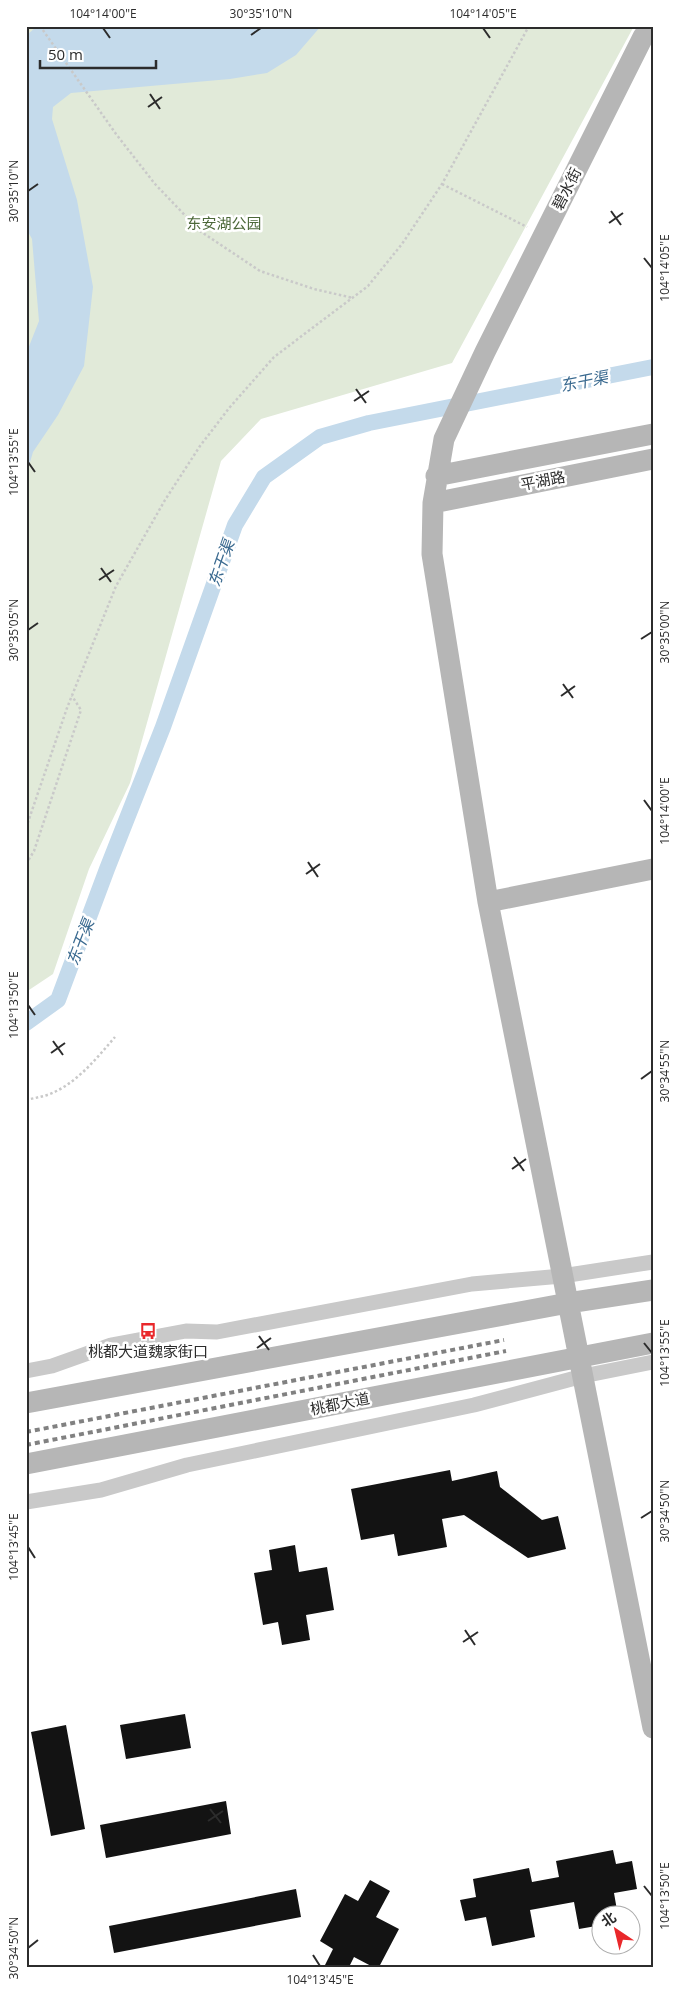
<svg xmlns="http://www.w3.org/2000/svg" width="679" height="1993" viewBox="0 0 679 1993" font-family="'Open Sans','Noto Sans SC',sans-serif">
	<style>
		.green { fill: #e1ead9 }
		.water { fill: #c4daeb }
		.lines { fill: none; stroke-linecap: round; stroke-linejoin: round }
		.canal { stroke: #c4daeb; stroke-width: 16 }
		.building { fill: #131313 }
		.path { stroke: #c9c9c9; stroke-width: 2.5; stroke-dasharray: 2.5 2.5; stroke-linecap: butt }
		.street { stroke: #c9c9c9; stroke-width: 15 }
		.secondary { stroke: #b6b6b6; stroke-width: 21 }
		.rail { stroke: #818181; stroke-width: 4; stroke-dasharray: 5 4; stroke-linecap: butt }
		.ticks { fill: none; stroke: #2c2c2c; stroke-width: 2 }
		.labels { text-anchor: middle; stroke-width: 5; stroke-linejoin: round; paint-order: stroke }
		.street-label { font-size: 15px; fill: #2c2c2c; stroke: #fff }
		.park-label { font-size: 15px; fill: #4c6839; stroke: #fff }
		.poi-label { font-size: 15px; fill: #2c2c2c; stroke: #fff }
		.water-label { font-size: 16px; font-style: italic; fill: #39698f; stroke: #fff }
		.neatline { fill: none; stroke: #2c2c2c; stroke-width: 2 }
		.ticks-label { font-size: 12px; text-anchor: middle; fill: #2c2c2c }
	</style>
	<rect width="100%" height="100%" fill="#fff"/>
	<!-- green -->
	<path class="green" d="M26,26H634L452,363L261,419L221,461L130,783L89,869L53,974L26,992Z"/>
	<!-- water -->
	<path class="water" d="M37,26H321L296,55L267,73L230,79L71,93L53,107L52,119L77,200L93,287L84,366L58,415L33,452L26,476V354L39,321L32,239L26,228V36Z"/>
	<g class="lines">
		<!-- canal -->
		<path class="canal" d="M26,1023L58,1000L107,869L163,727L235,525L264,477L320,437L369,423L653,367"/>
	</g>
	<!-- building -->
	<path class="building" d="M450,1470L452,1481L497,1471L500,1487L542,1520L558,1516L566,1549L528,1558L464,1515L442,1519L447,1547L398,1556L394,1534L361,1540L351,1489Z
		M295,1545L299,1572L327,1567L334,1610L306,1615L310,1640L282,1645L278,1622L263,1625L254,1573L272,1570L269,1550Z
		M185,1714L191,1748L126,1759L120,1725Z
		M66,1725L85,1829L51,1836L31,1732Z
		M226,1801L231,1834L106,1858L100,1825Z
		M613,1850L616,1864L632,1861L637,1889L614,1893L618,1916H602V1925L579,1929L574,1902L530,1910L535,1937L492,1946L486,1917L465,1921L460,1900L476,1897L473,1879L529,1868L532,1882L559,1877L556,1861Z
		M370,1880L390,1891L376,1917L399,1929L379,1967H373L354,1957L349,1967H324L333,1949L320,1941L345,1894L358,1901Z
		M296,1889L301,1917L114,1953L109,1926Z"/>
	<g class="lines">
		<!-- path -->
		<path class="path" d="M40,26L116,134L155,184L200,231L260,271L314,289L353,298
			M442,184L527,227
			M26,828L67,708L116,586L165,500L200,446L230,407L274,357L368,286L402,244L442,184L529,26
			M26,864L34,851L81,710L72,696
			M26,1100C34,1098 42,1097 50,1094C77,1083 96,1059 115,1037"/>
		<!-- street -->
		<path class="street" d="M26,1371L52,1366L111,1345L186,1331L217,1332L472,1284L562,1276L653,1262
			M26,1502L101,1490L187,1465L474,1405L583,1376L653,1362"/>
		<!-- secondary -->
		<path class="secondary" d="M651,26L643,37L485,352L444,439L433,503L432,554L488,902L653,1728
			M436,476L653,434
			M433,503L653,459
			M488,902L653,869
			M26,1403L568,1303L653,1290
			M26,1464L653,1343"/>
		<!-- rail -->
		<path class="rail" d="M26,1432L504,1340
			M26,1445L506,1351"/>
	</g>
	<!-- ticks -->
	<path class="ticks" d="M103,28L110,38M483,28L490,38M251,35L261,28M150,94L160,109M148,107L162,97M28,191L38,184M611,211L621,225M609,223L623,213M644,258L652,268M356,389L366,403M354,401L369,391M28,462L35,472M101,568L111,582M99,580L114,570M28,630L38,623M641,639L652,632M563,684L573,698M561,696L575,686M644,800L652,811M308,862L318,877M306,874L320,864M28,1005L35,1015M53,1041L63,1055M51,1053L65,1043M641,1079L652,1071M514,1157L524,1171M512,1169L526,1159M259,1336L269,1350M644,1343L652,1353M257,1348L271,1338M641,1518L652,1511M28,1547L35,1558M465,1630L475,1645M463,1642L478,1632M210,1809L221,1823M208,1821L223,1811M644,1886L652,1896M28,1948L38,1940M313,1955L320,1966"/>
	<!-- icons -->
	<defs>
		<g id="bus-bare" transform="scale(1.35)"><path d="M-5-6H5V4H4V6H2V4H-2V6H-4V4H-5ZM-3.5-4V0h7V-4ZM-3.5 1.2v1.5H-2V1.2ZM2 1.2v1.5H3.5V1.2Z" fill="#e9282b" stroke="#fff" stroke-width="2.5" paint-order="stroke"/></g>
	</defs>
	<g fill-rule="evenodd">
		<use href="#bus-bare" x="148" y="1331"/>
	</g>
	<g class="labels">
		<!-- street labels -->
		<g class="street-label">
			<text transform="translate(567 189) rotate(-63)" y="5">碧水街</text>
			<text transform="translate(543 481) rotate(-11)" y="5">平湖路</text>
			<text transform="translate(340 1404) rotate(-11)" y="5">桃都大道</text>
		</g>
		<!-- park labels -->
		<g class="park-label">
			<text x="224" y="229">东安湖公园</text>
		</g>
		<!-- poi labels -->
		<g class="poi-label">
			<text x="148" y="1357">桃都大道魏家街口</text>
		</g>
		<!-- water labels -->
		<g class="water-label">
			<text transform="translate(584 381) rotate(-11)" y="6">东干渠</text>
			<text transform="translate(221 563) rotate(-71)" y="6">东干渠</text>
			<text transform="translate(80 942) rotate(-69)" y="6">东干渠</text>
		</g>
	</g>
	<!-- border -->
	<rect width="679" height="1993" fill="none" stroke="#ffffff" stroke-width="55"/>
	<!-- north arrow -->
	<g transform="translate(616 1930) rotate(325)"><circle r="24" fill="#ffffff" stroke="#ababab"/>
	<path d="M0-4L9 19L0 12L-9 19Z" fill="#e9282b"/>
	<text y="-8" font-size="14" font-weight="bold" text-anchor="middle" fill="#2c2c2c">北</text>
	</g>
	<!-- scale -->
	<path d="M40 60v8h116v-8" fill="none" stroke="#2c2c2c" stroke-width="2.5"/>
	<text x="48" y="60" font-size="15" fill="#2c2c2c" stroke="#ffffff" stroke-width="4" paint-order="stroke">50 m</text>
	<rect x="28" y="28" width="624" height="1938" class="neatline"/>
	<g class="ticks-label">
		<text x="103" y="18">104°14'00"E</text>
		<text x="261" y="18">30°35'10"N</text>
		<text x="483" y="18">104°14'05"E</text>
		<text transform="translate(14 191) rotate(-90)" y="4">30°35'10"N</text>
		<text transform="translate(665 268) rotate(-90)" y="4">104°14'05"E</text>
		<text transform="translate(14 462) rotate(-90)" y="4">104°13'55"E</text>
		<text transform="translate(14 630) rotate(-90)" y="4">30°35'05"N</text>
		<text transform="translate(665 632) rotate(-90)" y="4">30°35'00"N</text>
		<text transform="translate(665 811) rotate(-90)" y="4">104°14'00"E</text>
		<text transform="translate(14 1005) rotate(-90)" y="4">104°13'50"E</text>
		<text transform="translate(665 1071) rotate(-90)" y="4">30°34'55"N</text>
		<text transform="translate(665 1353) rotate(-90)" y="4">104°13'55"E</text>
		<text transform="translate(665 1511) rotate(-90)" y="4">30°34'50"N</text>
		<text transform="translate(14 1547) rotate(-90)" y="4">104°13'45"E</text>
		<text transform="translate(665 1896) rotate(-90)" y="4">104°13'50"E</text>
		<text transform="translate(14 1948) rotate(-90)" y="4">30°34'50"N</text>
		<text x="320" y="1984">104°13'45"E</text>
	</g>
</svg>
